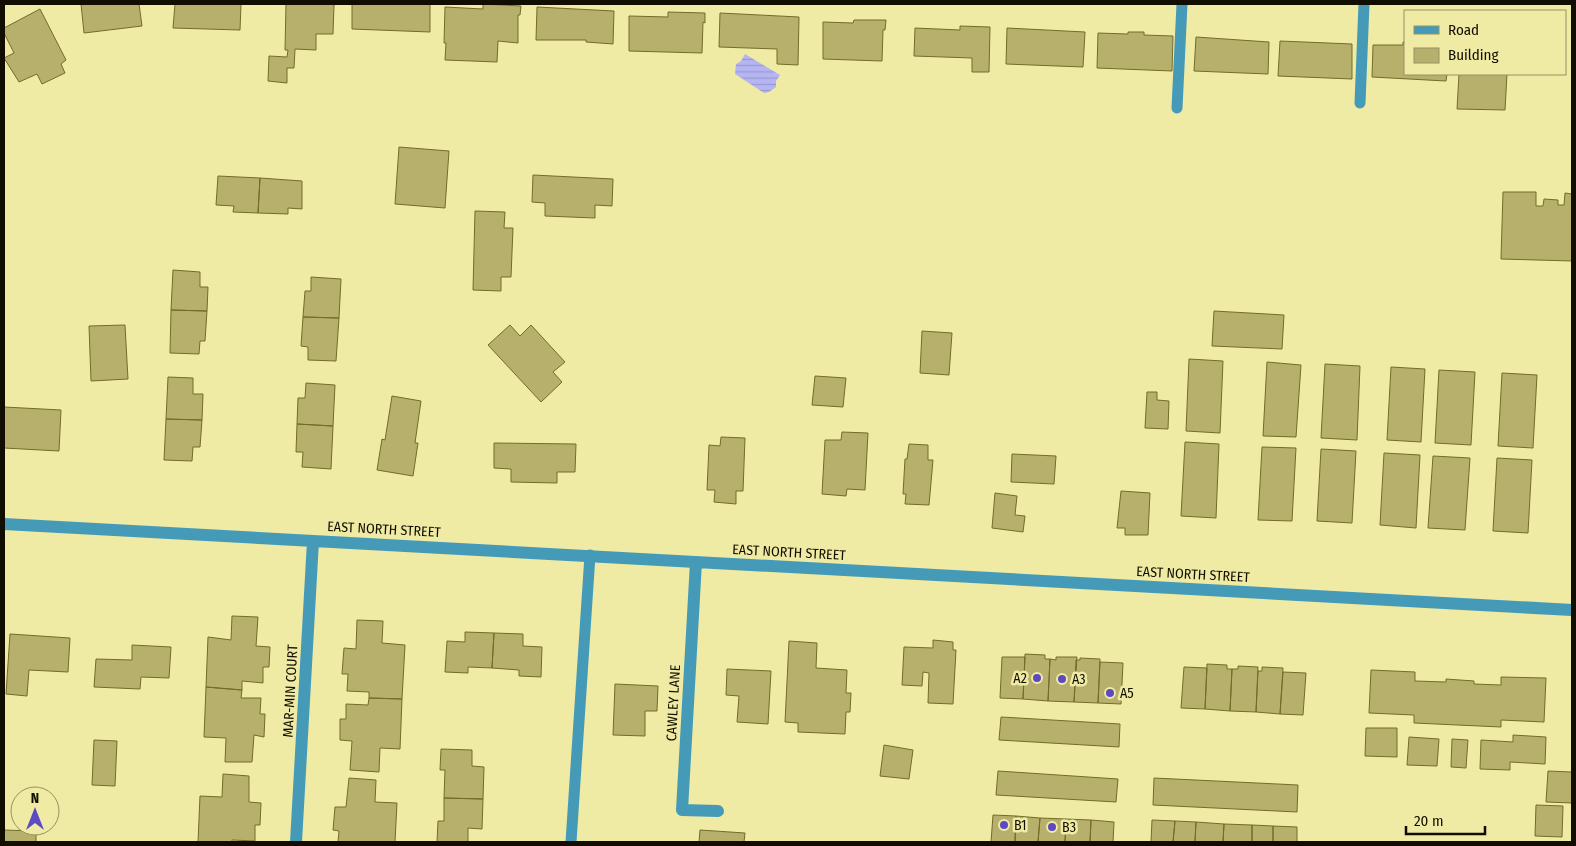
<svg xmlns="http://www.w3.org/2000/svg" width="1576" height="846" viewBox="0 0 1576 846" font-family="'Fira Sans Condensed',sans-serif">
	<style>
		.water { fill: url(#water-rules) }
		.building { fill: #b6b06c; stroke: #726c28 }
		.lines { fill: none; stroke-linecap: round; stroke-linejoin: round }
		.service { stroke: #459ab7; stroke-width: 11 }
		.minor { stroke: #459ab7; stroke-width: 12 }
		.poi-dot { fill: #5b4ac2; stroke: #efeaa4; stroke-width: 2 }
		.labels { text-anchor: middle; stroke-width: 5; stroke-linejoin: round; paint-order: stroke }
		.street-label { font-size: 14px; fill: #110e00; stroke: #efeaa4 }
		.poi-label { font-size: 14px; fill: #110e00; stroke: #efeaa4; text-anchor: start }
	</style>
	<defs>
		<pattern id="water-rules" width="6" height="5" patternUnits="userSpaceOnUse" patternTransform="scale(1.25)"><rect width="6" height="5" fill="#b5b5f3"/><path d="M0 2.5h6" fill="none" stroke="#9b9acf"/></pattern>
	</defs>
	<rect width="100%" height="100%" fill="#efeaa4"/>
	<!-- water -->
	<path class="water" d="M745,54L780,75L776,81V87L769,92L764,93L735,74L736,64L741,61Z"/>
	<!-- building -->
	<path class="building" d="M81,4H139L142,26L84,33Z
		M175,4H241L240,30L173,28Z
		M286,4H336L334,5L333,34H316V50L295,49L294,68H287V83L268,81L269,56L287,57L288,50H285Z
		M352,4H430V32L352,29Z
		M483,4L521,6L520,15H518V43L498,41L497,62L445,60L446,43H444L445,7L483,9Z
		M537,7L614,11L613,44L586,42V40H536Z
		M40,9L66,60L61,64L65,73L42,84L37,74L19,82L4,58L14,53L4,33V28Z
		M668,12L705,13V23L703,22L702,53L629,51V16L668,17Z
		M720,13L799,17L798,65L777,64V49L719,47Z
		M854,20H886L885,30H883L882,61L823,59V22L853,23Z
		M960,26L990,27L989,72H972V58L914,56L915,28L960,30Z
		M1007,28L1085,32L1083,67L1006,64Z
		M1128,32H1144V35L1173,36L1172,71L1097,68L1098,33L1128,34Z
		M1196,37L1269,42L1268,74L1194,71Z
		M1280,41L1352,44V79L1278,76Z
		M1403,42H1405V74H1447L1446,81L1372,77L1373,45H1403Z
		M1459,74H1507L1505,110L1457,109Z
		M399,147L449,151L445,208L395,204Z
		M533,175L613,179L612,206L595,205V218L545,216V203L532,202Z
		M218,176L260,178L258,213L233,212L234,206L216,205Z
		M260,178L302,181V209L288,208V214L258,213Z
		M1503,192H1536V206H1543L1544,199L1558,200V205H1564L1565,193L1572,194V261L1501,259Z
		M475,211L505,212L504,228H513L511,277H501V291L473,290Z
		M173,270L200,272V287H208L207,311L171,310Z
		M311,277L341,279L339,318L303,317L305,291H311Z
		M171,310L207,311L205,341H200L199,354L170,353Z
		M1214,311L1284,315L1282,349L1212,346Z
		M303,317L339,318L336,361L308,360V347L301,346Z
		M125,325L128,379L91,381L89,326Z
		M510,325L520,336L531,325L565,362L553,372L562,382L541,402L488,345Z
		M922,331L952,333L949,375L920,373Z
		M1189,359L1223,361L1220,433L1186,431Z
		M1267,362L1301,365L1296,437L1263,436Z
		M1325,364L1360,366L1357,440L1321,438Z
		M1391,367L1425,369L1421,442L1387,440Z
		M1439,370L1475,372L1471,445L1435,443Z
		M1502,373L1537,375L1533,448L1498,446Z
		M815,376L846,378L843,407L812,405Z
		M168,377L193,378V394H203L202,420L166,419Z
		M306,383L335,385L333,426L297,424L298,398H305Z
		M1147,392H1157V400L1169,401L1168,429L1145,428Z
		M392,396L421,401L415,443H418L413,476L377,470L382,439L385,440Z
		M4,407L61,410L59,451L4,448Z
		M166,419L202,420L200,447H193L192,461L164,460Z
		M297,424L333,426L331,469L302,467L303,452H296Z
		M842,432L868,433L865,490L847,489L846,496L822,494L825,440H841Z
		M721,437L745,438L743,491H736V504L714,502L715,490H707L709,445L720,446Z
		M1185,442L1219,444L1216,518L1181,516Z
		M494,443L576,444L575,472H557V483L511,482V469L494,468Z
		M909,444L928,445V460H933L929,505L905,504L906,494H903L905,459H907Z
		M1262,447L1296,448L1292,521L1258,520Z
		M1321,449L1356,451L1352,523L1317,521Z
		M1384,453L1420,455L1416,528L1380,525Z
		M1012,454L1056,456L1054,484L1011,482Z
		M1433,456L1470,458L1465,530L1428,528Z
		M1497,458L1532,460L1528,533L1493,531Z
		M1121,491L1150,493L1148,535H1125V528H1117Z
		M995,493L1017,496L1015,515L1025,516L1023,532L992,528Z
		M232,616L258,617L256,646L270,647L269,667H263V683L242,681V690L206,687L208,637L231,640Z
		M357,620L383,621L382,643L405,645L402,699L369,698V692L347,691L348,674H342L344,648L356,649Z
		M465,632L494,633L492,668L468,667V673L445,672L447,641L465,642Z
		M494,633L523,634V646L542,647L541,677L519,676V670L492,668Z
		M10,634L70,638L68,672L29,670L27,696L6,694Z
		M933,640L953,642V650H956L953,704L928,703L929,673L923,672L922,686L902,685L904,647L933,648Z
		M789,641L817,643L816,668L847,670L846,693H851L850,712H846L845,734L798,732V723L785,722Z
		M132,645L171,647L169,678L141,677L140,689L94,687L96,659L132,660Z
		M1025,654L1045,655V659H1050L1048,701L1023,699Z
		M1002,657H1025L1023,699L1000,698Z
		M1056,657H1077L1074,702L1048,701L1050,659L1056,660Z
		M1080,658L1100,659L1098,703L1074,702L1076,660H1080Z
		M1100,662L1123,663L1121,704L1098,703Z
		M1207,664L1227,665V669H1232L1230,711L1205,709Z
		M1238,666L1258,667L1256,712L1230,711L1232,669H1238Z
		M1184,667L1207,668L1205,709L1181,708Z
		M1262,667L1283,668L1280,714L1256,712L1258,671H1262Z
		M727,669L771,671L768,724L737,722L739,696L726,695Z
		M1371,670L1415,672V681L1446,682V679L1474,681V684L1501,685V677L1546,678L1544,722L1501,720V727L1414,723V715L1369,713Z
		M1283,672L1306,673L1303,715L1280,714Z
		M615,684L658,686L657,711H645V736L613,735Z
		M206,687L242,690L241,698H261L260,714H265L264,737L254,735L252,762H225L226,738L204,737Z
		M369,698L402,699L400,749L380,748L379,772L350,770L352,741L340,740V719H346V704L368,705Z
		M1001,717L1120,724L1119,747L999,740Z
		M1366,728H1397V757L1365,756Z
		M1513,735L1546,737L1545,764L1510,762V770L1480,769L1481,740L1513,742Z
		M1409,737L1439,739L1437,766L1407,765Z
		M1452,739L1468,740L1466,768L1451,767Z
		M94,740L117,741L115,786L92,785Z
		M884,745L913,750L909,779L880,776Z
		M441,749L472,750V766L484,767L483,799L444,798L445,770H440Z
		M998,771L1118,779L1116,802L996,795Z
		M1548,771L1572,772V803L1546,802Z
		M223,774L249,776V802L261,803L260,825H255V841L232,840V842H198L200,796L222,797Z
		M349,778L376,780L375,802L397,803L395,842H338L339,831L333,830L335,807H346Z
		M1154,778L1298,785L1297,812L1153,805Z
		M444,798L483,799L482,829L468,828V842H437L438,821H444Z
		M1536,805L1563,806L1562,837L1535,836Z
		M993,815L1016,816L1015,842H991Z
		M1016,816L1040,818L1038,842H1015Z
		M1040,818L1066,819L1065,842H1038Z
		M1066,819L1091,820L1090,842H1065Z
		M1091,820L1114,822L1113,842H1090Z
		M1152,820L1175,821L1173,842H1151Z
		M1175,821L1196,822L1195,842H1173Z
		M1196,822L1224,824L1223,842H1195Z
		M1224,824L1252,825V842H1223Z
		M1252,825L1273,826V842H1252Z
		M1273,826L1297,827V842H1273Z
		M4,830L36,831V842H4Z
		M700,830L745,833L744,842H699Z"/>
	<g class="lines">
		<!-- service -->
		<path class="service" d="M1360,103L1364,4
			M1177,108L1182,4
			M571,842L590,555"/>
		<!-- minor -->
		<path class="minor" d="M4,524L1572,610
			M696,562L682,810L718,811
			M296,842L313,541"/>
	</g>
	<!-- markers -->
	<g class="poi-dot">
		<circle cx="1037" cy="678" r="5"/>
		<circle cx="1062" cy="679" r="5"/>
		<circle cx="1110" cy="693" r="5"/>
		<circle cx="1004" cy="825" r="5"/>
		<circle cx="1052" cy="827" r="5"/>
	</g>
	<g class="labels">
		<!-- street labels -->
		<g class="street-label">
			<text transform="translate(384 529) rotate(3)" y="5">EAST NORTH STREET</text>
			<text transform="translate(789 552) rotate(3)" y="5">EAST NORTH STREET</text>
			<text transform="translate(1193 574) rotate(3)" y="5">EAST NORTH STREET</text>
			<text transform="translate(290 691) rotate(-87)" y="5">MAR-MIN COURT</text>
			<text transform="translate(673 703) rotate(-87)" y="5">CAWLEY LANE</text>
		</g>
		<!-- poi labels -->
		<g class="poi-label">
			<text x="1027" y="683" text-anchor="end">A2</text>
			<text x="1072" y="684">A3</text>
			<text x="1120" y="698">A5</text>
			<text x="1014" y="830">B1</text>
			<text x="1062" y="832">B3</text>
		</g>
	</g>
	<!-- border -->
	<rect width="1576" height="846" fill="none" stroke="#110e00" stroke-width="10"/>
	<!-- legend -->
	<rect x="1404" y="10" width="162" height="65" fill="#efeaa4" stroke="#969262"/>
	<rect x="1414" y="26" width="25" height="8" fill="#459ab7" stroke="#969262"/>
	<text x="1448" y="35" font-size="15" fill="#110e00">Road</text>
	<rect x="1414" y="48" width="25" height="15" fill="#b6b06c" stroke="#969262"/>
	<text x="1448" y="60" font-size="15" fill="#110e00">Building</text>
	<!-- north arrow -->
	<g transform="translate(35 811)"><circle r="24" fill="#efeaa4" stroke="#969262"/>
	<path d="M0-4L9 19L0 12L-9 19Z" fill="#5b4ac2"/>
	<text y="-8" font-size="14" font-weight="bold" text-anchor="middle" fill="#110e00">N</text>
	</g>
	<!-- scale -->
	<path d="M1406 826v8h79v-8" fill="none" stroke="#110e00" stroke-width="2.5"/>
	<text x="1414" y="826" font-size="15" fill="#110e00" stroke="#efeaa4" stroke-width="4" paint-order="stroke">20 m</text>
</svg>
